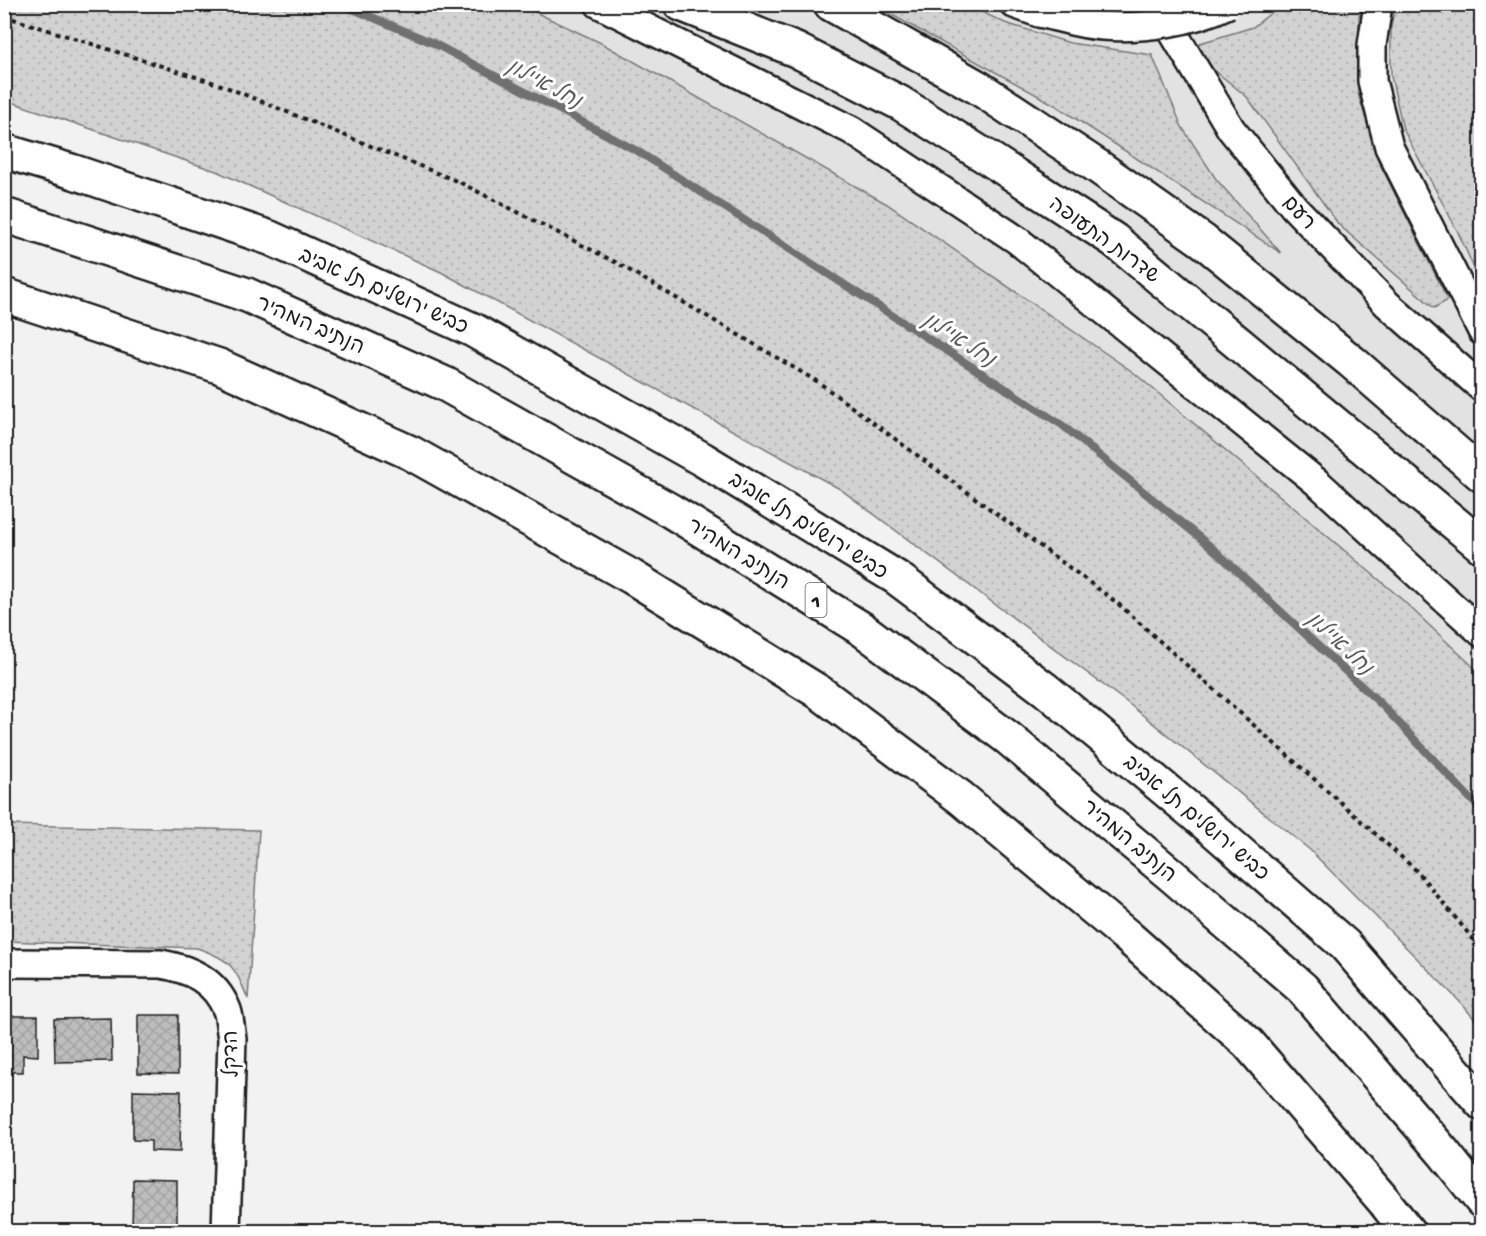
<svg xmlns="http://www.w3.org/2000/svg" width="1486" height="1236" viewBox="0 0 1486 1236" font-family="'Gochi Hand','Playpen Sans Hebrew',sans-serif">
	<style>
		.built { fill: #e2e2e2 }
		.grass { fill: url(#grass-dots); stroke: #777; stroke-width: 1.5 }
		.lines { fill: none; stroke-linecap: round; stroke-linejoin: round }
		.stream { stroke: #707070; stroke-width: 8 }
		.building { fill: url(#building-cross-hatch); stroke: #1c1c1c; stroke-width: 1.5 }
		.street-casing { stroke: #1c1c1c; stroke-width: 32 }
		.secondary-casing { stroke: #1c1c1c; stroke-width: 38 }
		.highway-casing { stroke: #1c1c1c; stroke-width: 38 }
		.path { stroke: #1c1c1c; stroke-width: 4; stroke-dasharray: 4.5 4.5; stroke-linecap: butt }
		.street { stroke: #fff; stroke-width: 27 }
		.secondary { stroke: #fff; stroke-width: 33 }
		.highway { stroke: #fff; stroke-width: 33 }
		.street-bridge-casing { stroke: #1c1c1c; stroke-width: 32; stroke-linecap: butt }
		.street-bridge { stroke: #fff; stroke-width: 27 }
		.labels { text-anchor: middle; stroke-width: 6; stroke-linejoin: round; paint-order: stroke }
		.shield { fill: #fff; stroke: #606060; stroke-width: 1.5 }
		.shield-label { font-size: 20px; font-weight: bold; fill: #1c1c1c }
		.street-label { font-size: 21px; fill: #1c1c1c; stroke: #fff }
		.water-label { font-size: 22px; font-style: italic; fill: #5b5b5b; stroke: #fff }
	</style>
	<defs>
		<pattern id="grass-dots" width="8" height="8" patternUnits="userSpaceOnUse" patternTransform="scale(1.5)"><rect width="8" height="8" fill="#d2d2d2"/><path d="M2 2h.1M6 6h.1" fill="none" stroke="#b4b4b4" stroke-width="1.8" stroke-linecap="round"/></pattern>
		<pattern id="building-cross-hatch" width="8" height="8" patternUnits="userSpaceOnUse" patternTransform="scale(1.5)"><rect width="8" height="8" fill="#bdbdbd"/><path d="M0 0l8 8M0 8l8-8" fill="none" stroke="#a2a2a2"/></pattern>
	</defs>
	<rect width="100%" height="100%" fill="#f2f2f2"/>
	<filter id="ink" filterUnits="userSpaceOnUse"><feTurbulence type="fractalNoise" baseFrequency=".0167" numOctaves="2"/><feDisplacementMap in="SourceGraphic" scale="12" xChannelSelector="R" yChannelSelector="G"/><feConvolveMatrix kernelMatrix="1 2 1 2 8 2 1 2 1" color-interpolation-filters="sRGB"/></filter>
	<g filter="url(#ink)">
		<!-- built -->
		<path class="built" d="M430,5H1481V754Z"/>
		<!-- grass -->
		<path class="grass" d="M5,4L520,5L601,43L887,204L1133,372L1396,594L1481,674V1027L1462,1004L1310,850L1129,704L840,489L441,272L216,171L5,100Z
			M874,5H967L1005,23L1070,43L1152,55L1182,127L1216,179L1281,253L1055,105Z
			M1050,5H1195L1151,15L1091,12Z
			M1281,5H1362L1359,17L1358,93L1378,160L1448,300L1434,308L1339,225L1247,97L1213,69L1197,44L1253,27Z
			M1395,5H1481V284L1457,230L1403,129L1391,76V27Z
			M5,825L259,830L248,999C234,966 232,960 197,948L5,941Z"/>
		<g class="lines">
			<!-- stream -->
			<path class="stream" d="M341,4L433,43L639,152L1062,425L1210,546L1382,705L1482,811"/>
		</g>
		<!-- building -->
		<path class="building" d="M138,1015H178V1074L138,1073Z
			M4,1016H38V1056L23,1055V1072H4Z
			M111,1018L112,1061L55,1062L54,1019Z
			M133,1090L181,1091L180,1152L151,1151V1141L133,1140Z
			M133,1179L177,1180V1232H132Z"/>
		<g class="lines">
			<!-- street casing -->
			<g class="street-casing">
				<path id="street" d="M599,4L851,130L1017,240L1319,484L1482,633
					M1014,4L1039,13
					M1156,4L1231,129L1294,207L1387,304L1482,388
					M1378,4L1372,45V81L1389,147L1482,331
					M4,963L161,964C190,969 215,980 227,1010C230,1018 230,1029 232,1038L226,1232"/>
			</g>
			<!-- secondary casing -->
			<g class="secondary-casing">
				<path id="secondary" d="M681,4L796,50L900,103L993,161L1114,240L1482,546
					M831,4L979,88L1097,166L1203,241L1352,362L1482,475"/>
			</g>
			<!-- highway casing -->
			<g class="highway-casing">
				<path id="highway" d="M4,151L71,171L270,238L473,330L702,459L897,578L1046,690L1216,832L1345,945L1482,1103
					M4,215L247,295L445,384L671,511L862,629L1008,738L1176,879L1302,988L1443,1152L1482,1201
					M4,295L219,366L411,453L632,577L819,692L961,798L1127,936L1248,1043L1384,1201L1408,1232"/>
			</g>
			<!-- path -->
			<path class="path" d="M4,16L221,85L459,182L617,263L818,382L1116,602L1417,871L1482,950"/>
			<!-- street -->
			<use href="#street" class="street"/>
			<!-- secondary -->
			<use href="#secondary" class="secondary"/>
			<!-- highway -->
			<use href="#highway" class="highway"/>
			<!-- street-bridge casing -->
			<g class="street-bridge-casing">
				<path id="street-bridge" d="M1039,13C1059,17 1081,25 1102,26C1143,29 1191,22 1228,4"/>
			</g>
			<!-- street-bridge -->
			<use href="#street-bridge" class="street-bridge"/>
		</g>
	</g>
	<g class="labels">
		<!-- shield labels -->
		<rect class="shield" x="805.5" y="583" width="21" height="34" rx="4.5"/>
		<g class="shield-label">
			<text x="816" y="607">1</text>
		</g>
		<!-- street labels -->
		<g class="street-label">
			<text transform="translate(1300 212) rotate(48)" y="7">רעם</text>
			<text transform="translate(1105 239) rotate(36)" y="7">שדרות התעופה</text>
			<text transform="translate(384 290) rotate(24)" y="7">כביש ירושלים תל אביב</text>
			<text transform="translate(311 324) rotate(24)" y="7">הנתיב המהיר</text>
			<text transform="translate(809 525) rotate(32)" y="7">כביש ירושלים תל אביב</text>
			<text transform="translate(739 553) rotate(32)" y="7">הנתיב המהיר</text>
			<text transform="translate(1197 817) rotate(40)" y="7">כביש ירושלים תל אביב</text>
			<text transform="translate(1130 840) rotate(40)" y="7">הנתיב המהיר</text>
			<text transform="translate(230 1054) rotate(-91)" y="7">הדקל</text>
		</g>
		<!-- water labels -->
		<g class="water-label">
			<text transform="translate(545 82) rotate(28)" y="8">נחל איילון</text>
			<text transform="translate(960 338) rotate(33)" y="8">נחל איילון</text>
			<text transform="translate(1341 642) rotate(43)" y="8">נחל איילון</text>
		</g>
	</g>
	<!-- margin -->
	<rect width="1486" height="1236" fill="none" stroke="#fff" stroke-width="24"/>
	<rect x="12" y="12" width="1462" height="1212" fill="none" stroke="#1c1c1c" stroke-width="2" filter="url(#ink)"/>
</svg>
